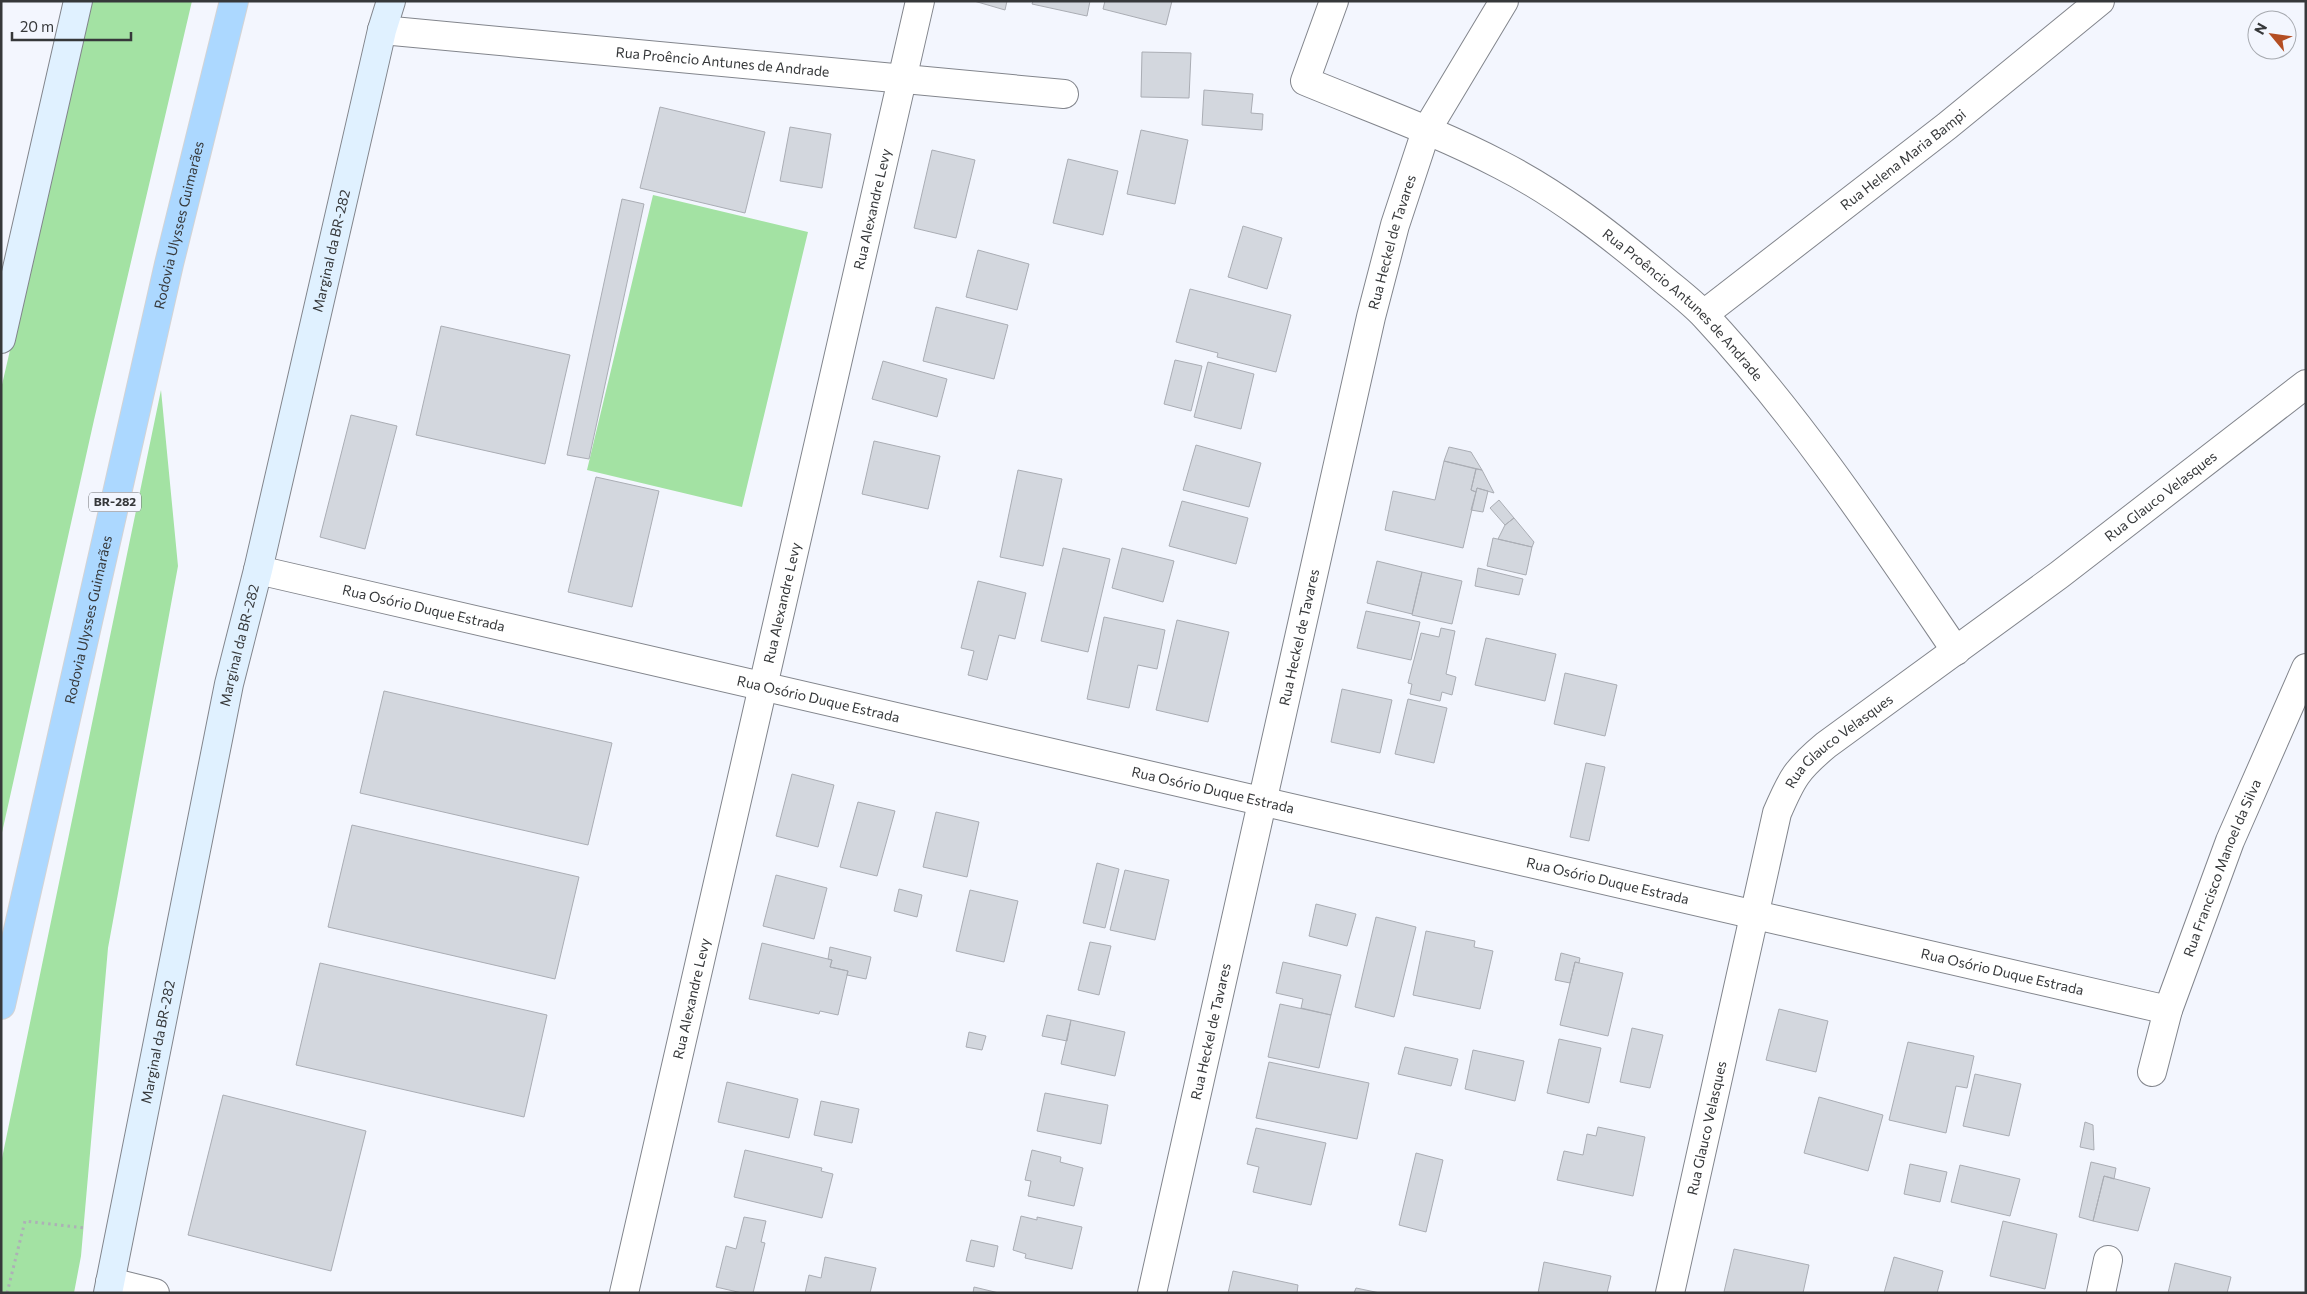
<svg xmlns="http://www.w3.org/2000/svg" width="2307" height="1294" viewBox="0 0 2307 1294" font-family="Commissioner,sans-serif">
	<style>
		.green { fill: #a3e2a3 }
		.building { fill: #d3d7de; stroke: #aaadb4 }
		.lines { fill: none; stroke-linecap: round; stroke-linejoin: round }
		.minor-casing { stroke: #82858c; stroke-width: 30 }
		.secondary-casing { stroke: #82858c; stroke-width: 30 }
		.trunk-casing { stroke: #d3d3d4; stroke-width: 30 }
		.path { stroke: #adb0b6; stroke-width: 3; stroke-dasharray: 2.5 4; stroke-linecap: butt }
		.minor { stroke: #fff; stroke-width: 28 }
		.secondary { stroke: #e0f1ff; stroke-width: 28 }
		.trunk { stroke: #acd8ff; stroke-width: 28 }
		.labels { text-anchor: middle; stroke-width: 4.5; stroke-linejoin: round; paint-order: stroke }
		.shield { fill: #f3f6fe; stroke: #6f7175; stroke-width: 1 }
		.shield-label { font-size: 12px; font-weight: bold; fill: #36383a }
		.street-label { font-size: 14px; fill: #36383a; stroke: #f3f6fe }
	</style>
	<rect width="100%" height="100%" fill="#f3f6fe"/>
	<!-- green -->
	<path class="green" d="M91,1H192L94,420L1,837V389Z
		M653,195L808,232L742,507L587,470Z
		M161,390L178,566L108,948L81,1256L74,1293H1V1163Z"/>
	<!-- building -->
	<path class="building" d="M974,1H1007L1005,10Z
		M1033,1H1090L1087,16L1032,4Z
		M1105,1H1172L1166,25L1103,9Z
		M1142,52L1191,53L1189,98L1141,97Z
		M1204,90L1253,94L1251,113L1263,114L1262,130L1202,125Z
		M660,107L765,132L745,213L640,188Z
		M790,127L831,134L822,188L780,181Z
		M1141,130L1188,140L1175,204L1127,194Z
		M932,150L975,160L956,238L914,228Z
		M1068,159L1118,171L1103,235L1053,223Z
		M622,199L644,204L589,459L567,455Z
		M1243,226L1282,238L1267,289L1228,277Z
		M978,250L1029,264L1017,310L966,297Z
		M1190,289L1291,315L1276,372L1217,357L1218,353L1176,342Z
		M936,307L1008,325L994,379L923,361Z
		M441,326L570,355L545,464L416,435Z
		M1175,360L1202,366L1191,411L1164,404Z
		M883,361L947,379L937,417L872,399Z
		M1208,362L1254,374L1241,429L1194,417Z
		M351,415L397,426L365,549L320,537Z
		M874,441L940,456L928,509L862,494Z
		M1196,445L1261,463L1249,507L1183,490Z
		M1449,447L1471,452L1482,470L1444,461Z
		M1444,461L1476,469L1471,490L1476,492L1463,548L1385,530L1393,491L1435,500Z
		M1476,469L1482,470L1494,493L1477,488L1476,492L1471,490Z
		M1018,470L1062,479L1043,566L1000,557Z
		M596,477L659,491L632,607L568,592Z
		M1477,488L1488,491L1483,512L1471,510Z
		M1499,500L1514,518L1505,525L1490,508Z
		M1182,501L1248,518L1236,564L1169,546Z
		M1514,518L1534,542L1532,547L1498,539L1505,525Z
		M1493,538L1532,547L1526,575L1487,566Z
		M1063,548L1110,559L1088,652L1041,641Z
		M1122,548L1174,561L1163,602L1112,588Z
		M1377,561L1422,572L1412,614L1367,603Z
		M1478,568L1523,579L1519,595L1475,586Z
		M1422,572L1462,581L1452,624L1412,615Z
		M978,581L1026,593L1015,639L999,635L987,680L968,675L974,651L961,648Z
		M1366,611L1420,622L1411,660L1357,648Z
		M1104,617L1165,630L1157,669L1138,665L1129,708L1087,699Z
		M1177,620L1229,632L1208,722L1156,710Z
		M1441,628L1455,631L1446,674L1456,677L1452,695L1442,692L1440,701L1410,694L1412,684L1408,683L1421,633L1439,637Z
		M1486,638L1556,654L1545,701L1475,685Z
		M1565,673L1617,685L1605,736L1554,724Z
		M1342,689L1392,700L1380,753L1331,742Z
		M384,691L612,743L588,845L360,793Z
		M1408,699L1447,708L1434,763L1395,754Z
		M1586,763L1605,767L1589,841L1570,837Z
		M792,774L834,785L818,847L776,836Z
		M858,802L895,811L877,876L840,867Z
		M936,812L979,822L967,877L923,867Z
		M352,825L579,877L555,979L328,927Z
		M1097,863L1119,869L1105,928L1083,923Z
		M1125,870L1169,880L1155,940L1110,930Z
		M776,875L827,888L814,939L763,926Z
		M899,889L922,895L917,917L894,911Z
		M970,890L1018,901L1004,962L956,951Z
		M1316,904L1356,914L1347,946L1309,936Z
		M1376,917L1416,927L1394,1017L1355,1007Z
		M1426,931L1475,941L1474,947L1493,951L1480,1009L1413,995Z
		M1090,942L1111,946L1099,995L1078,990Z
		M762,943L832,960L830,967L848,971L838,1015L820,1011L819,1014L749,999Z
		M830,947L871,957L866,979L847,975L848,971L830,967L832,960L828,959Z
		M1561,953L1580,958L1579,963L1575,962L1570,983L1555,980Z
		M1283,962L1341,975L1331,1015L1301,1008L1303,999L1276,993Z
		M1575,962L1623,973L1608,1036L1560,1025Z
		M320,963L547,1015L524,1117L296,1065Z
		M1280,1004L1331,1015L1319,1068L1268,1057Z
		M1779,1009L1828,1021L1816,1072L1766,1060Z
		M1047,1015L1071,1020L1067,1041L1042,1036Z
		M1071,1020L1125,1032L1115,1076L1061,1064Z
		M1632,1028L1663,1035L1650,1088L1620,1082Z
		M969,1032L986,1036L982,1050L966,1047Z
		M1559,1039L1601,1048L1589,1103L1547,1093Z
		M1908,1042L1974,1056L1967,1088L1956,1086L1946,1133L1889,1120Z
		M1405,1047L1458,1059L1451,1086L1398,1074Z
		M1473,1050L1524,1061L1515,1101L1465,1089Z
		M1269,1062L1369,1083L1357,1139L1256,1118Z
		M1975,1074L2021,1084L2009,1136L1963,1126Z
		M727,1082L798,1099L789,1138L718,1122Z
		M1045,1093L1108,1105L1101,1144L1037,1131Z
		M223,1095L366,1131L331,1271L188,1235Z
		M1819,1097L1883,1115L1868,1171L1804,1153Z
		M821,1101L859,1109L852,1143L814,1135Z
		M2085,1122L2093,1125L2094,1150L2080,1147Z
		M1598,1127L1645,1137L1633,1196L1557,1180L1564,1151L1583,1155L1587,1134L1596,1136Z
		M1256,1128L1326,1143L1311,1205L1253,1192L1259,1167L1247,1164Z
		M745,1150L822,1168L821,1171L833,1174L822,1218L734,1197Z
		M1032,1150L1061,1157L1060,1162L1083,1168L1074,1206L1028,1196L1031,1181L1025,1180Z
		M1416,1153L1443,1160L1426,1232L1399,1225Z
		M2091,1162L2116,1168L2114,1179L2104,1176L2093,1221L2079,1217Z
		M1910,1164L1947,1172L1940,1202L1904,1194Z
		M1960,1165L2020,1179L2010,1216L1951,1202Z
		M2104,1176L2150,1188L2138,1231L2093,1221Z
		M1021,1216L1037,1220V1217L1082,1227L1072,1269L1025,1258L1026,1254L1013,1250Z
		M744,1217L766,1221L761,1242L765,1243L753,1293H742L716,1287L726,1246L736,1249Z
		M2003,1221L2057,1234L2045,1289L1990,1276Z
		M971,1240L998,1246L994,1267L966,1261Z
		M1734,1249L1809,1265L1803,1293L1724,1292Z
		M825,1257L876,1268L870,1293H805L809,1275L821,1278Z
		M1894,1257L1943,1271L1937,1293H1884Z
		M1544,1262L1611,1276L1607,1293H1538Z
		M2175,1263L2231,1277L2227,1293H2168Z
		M1233,1271L1298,1285L1297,1293H1228Z
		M974,1287L999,1293H973Z
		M1356,1288L1380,1293H1354Z"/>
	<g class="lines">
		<!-- minor casing -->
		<g class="minor-casing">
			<g id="minor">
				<path id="s1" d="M1334,1L1305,81C1370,108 1438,132 1501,165C1558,194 1609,234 1658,275C1673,288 1691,301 1705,316C1800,418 1878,536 1956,651"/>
				<path id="s2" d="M382,30L1064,94"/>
				<path id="s3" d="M1704,314L1947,126L2100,1"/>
				<path id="s4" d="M258,570L2168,1010"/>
				<path id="s5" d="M2152,1072L2168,1010L2230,841L2306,668"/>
				<path d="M110,1282L155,1293"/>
				<path id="s6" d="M624,1293L920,1"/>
				<path id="s7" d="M1152,1293L1371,317L1395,225L1426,131L1504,1"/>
				<path id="s8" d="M1670,1293L1777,813C1792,778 1797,769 1826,745L2059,575L2306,384"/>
				<path d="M2101,1293L2108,1260"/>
			</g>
		</g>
		<!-- secondary casing -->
		<g class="secondary-casing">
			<g id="secondary">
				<path d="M1,339L78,1"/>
				<path id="s9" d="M108,1293L229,684L258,570L382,30L391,1"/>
			</g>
		</g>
		<!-- trunk casing -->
		<g class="trunk-casing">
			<g id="trunk">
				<path id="s10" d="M1,1005L169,264L234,1"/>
			</g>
		</g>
		<!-- path -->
		<path class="path" d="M7,1293L25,1221L85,1228"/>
		<!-- minor -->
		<use href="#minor" class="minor"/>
		<!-- secondary -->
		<use href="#secondary" class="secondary"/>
		<!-- trunk -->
		<use href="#trunk" class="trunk"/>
	</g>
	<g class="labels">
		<!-- shield labels -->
		<rect class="shield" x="89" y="492.5" width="52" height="19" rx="4"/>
		<g class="shield-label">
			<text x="115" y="506">BR-282</text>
		</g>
		<!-- street labels -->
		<g class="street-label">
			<text dy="5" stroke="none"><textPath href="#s2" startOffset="342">Rua Proêncio Antunes de Andrade</textPath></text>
			<text dy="5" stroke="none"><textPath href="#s3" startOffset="252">Rua Helena Maria Bampi</textPath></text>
			<text dy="5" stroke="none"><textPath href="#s6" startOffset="1112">Rua Alexandre Levy</textPath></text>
			<text dy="5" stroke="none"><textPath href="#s10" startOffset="800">Rodovia Ulysses Guimarães</textPath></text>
			<text dy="5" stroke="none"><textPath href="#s7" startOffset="1078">Rua Heckel de Tavares</textPath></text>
			<text dy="5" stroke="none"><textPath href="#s9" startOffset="1066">Marginal da BR-282</textPath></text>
			<text dy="5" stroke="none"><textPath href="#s1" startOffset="529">Rua Proêncio Antunes de Andrade</textPath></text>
			<text dy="5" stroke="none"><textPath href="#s8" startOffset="994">Rua Glauco Velasques</textPath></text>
			<text dy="5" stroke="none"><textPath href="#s6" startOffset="708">Rua Alexandre Levy</textPath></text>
			<text dy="5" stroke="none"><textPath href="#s4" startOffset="170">Rua Osório Duque Estrada</textPath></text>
			<text dy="5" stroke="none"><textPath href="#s10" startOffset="395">Rodovia Ulysses Guimarães</textPath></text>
			<text dy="5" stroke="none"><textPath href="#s7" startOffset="672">Rua Heckel de Tavares</textPath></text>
			<text dy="5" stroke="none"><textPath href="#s9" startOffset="661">Marginal da BR-282</textPath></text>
			<text dy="5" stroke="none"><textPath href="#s4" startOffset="575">Rua Osório Duque Estrada</textPath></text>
			<text dy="5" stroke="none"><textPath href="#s8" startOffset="589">Rua Glauco Velasques</textPath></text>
			<text dy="5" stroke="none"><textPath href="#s4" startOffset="980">Rua Osório Duque Estrada</textPath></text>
			<text dy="5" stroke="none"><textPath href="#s5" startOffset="216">Rua Francisco Manoel da Silva</textPath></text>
			<text dy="5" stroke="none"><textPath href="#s4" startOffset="1385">Rua Osório Duque Estrada</textPath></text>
			<text dy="5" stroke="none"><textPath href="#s4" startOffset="1790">Rua Osório Duque Estrada</textPath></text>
			<text dy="5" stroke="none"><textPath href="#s6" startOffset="302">Rua Alexandre Levy</textPath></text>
			<text dy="5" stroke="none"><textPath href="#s7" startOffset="268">Rua Heckel de Tavares</textPath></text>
			<text dy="5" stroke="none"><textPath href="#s9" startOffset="256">Marginal da BR-282</textPath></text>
			<text dy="5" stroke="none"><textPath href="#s8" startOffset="169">Rua Glauco Velasques</textPath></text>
		</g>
	</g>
	<!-- border -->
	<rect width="2307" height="1294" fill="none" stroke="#36383a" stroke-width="5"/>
	<!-- north arrow -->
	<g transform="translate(2272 35) rotate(299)"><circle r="24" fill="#f3f6fe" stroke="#a7aab0"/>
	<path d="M0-4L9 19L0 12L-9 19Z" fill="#b44e23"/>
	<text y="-8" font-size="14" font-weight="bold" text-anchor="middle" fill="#36383a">N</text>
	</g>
	<!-- scale -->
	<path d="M12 32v8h119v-8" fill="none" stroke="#36383a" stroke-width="2.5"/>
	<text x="20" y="32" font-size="15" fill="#36383a" stroke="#f3f6fe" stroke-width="4" paint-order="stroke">20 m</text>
</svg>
